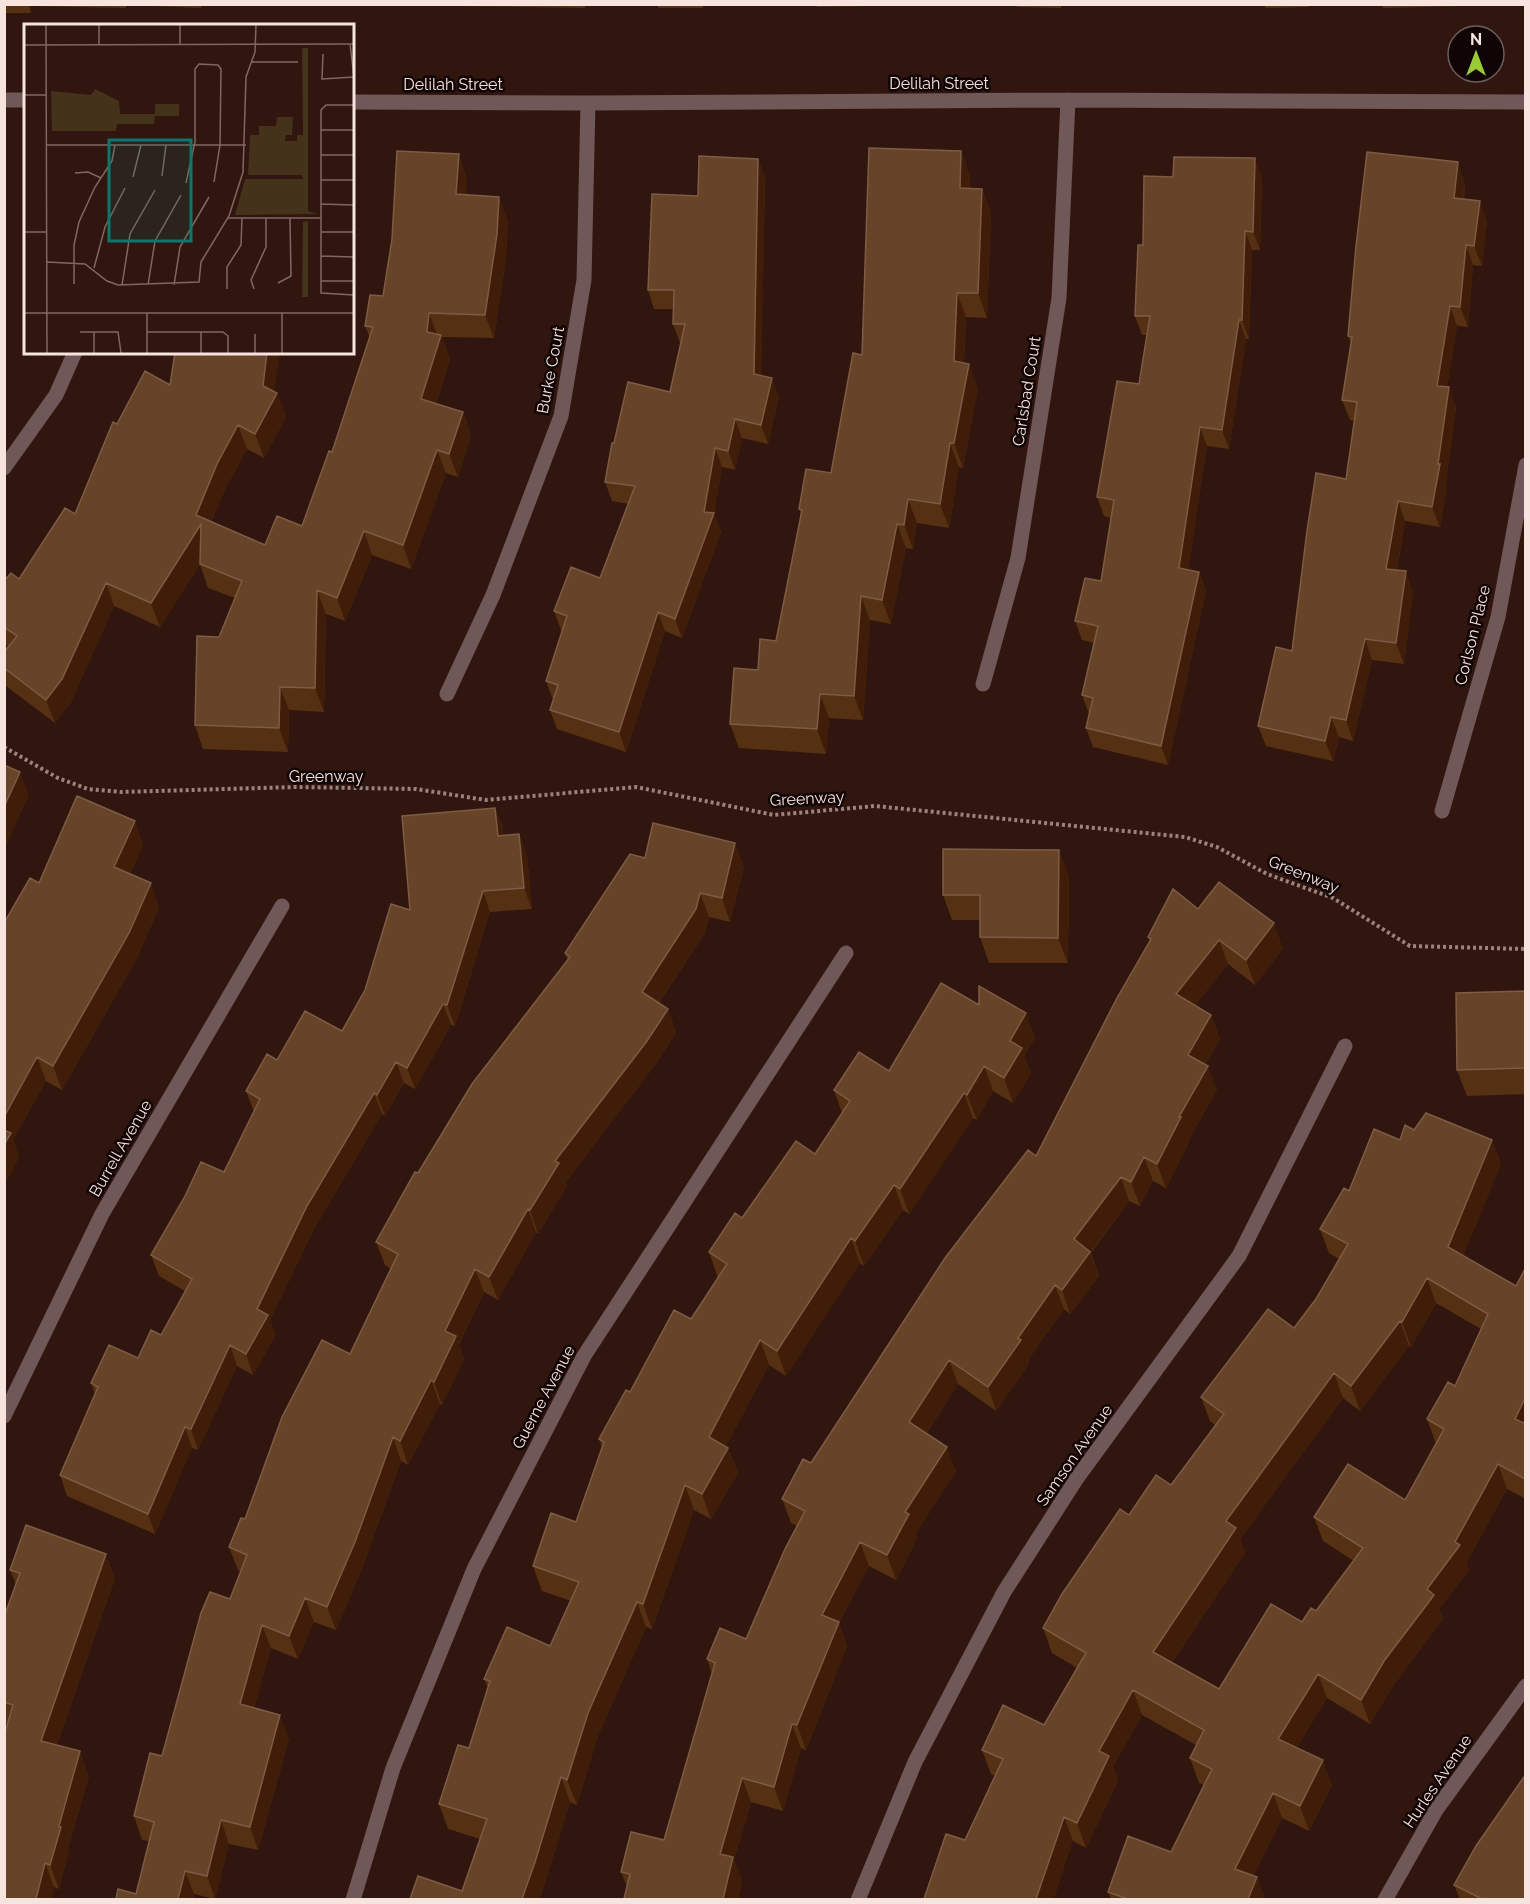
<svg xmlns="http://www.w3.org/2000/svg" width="1530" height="1904" viewBox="0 0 1530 1904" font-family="Raleway,sans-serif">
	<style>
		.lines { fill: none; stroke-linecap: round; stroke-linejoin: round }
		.path { stroke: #9a847e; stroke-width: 4; stroke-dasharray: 3 3; stroke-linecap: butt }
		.minor { stroke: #705758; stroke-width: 15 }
		.wall { fill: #553012; fill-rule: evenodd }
		.shaded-wall { fill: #3f1d08 }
		.building { fill: #674328; stroke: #7d5c45; stroke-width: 1.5; fill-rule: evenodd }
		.labels { text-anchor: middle; stroke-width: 5; stroke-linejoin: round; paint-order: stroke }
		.street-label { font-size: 16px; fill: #f7e4df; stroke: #100504 }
		.inset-road { fill: none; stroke: #806862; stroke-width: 1.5 }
		.view { fill: #0f766e; fill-opacity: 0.15; stroke: #0f766e; stroke-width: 3 }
		.inset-edge { fill: none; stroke: #f7e4df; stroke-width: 3 }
	</style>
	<rect width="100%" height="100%" fill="#30160f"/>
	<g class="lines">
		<!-- path -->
		<path class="path" d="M4,747L58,778L88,789L121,792L295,787L416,789L486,800L636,787L774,815L875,806L1185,837L1217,847L1267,874L1333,898L1410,946L1526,949"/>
		<!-- minor -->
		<path class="minor" d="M4,100H26
			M352,102L588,103L1068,100L1526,102
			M4,468L56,395L75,352
			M983,684L1018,558L1059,298L1068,100
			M447,694L493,595L561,416L584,280L588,103
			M1442,811L1498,617L1526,465
			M4,1416L102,1214L282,906
			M353,1900L393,1768L474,1569L584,1356L846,953
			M858,1900L915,1762L1004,1592L1077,1478L1239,1256L1345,1046
			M1385,1900L1436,1810L1526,1686"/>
	</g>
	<!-- wall -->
	<path class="wall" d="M4,4H202L201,8L126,5V8L31,6V13H4Z
		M284,4H327L314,5Z
		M458,4H585V8L458,6Z
		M657,4H703V8H658Z
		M816,4H874V6L817,7Z
		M926,4H1061V8L1017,7L1016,5Z
		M1123,4H1195V6Z
		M1264,4H1309V7L1265,8Z
		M1382,4H1505V5L1383,8Z
		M961,151L970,176V189H982L991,213L987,318L966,317L964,363L978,388L963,468L959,467L949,528L917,523L913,549L906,548L891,624L870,620L863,720L829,718L826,754L739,748L730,724L758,670L776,641L801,514L799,509L831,473L862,355Z
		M758,159L765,178L761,376L779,397L768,444L742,438L735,470L722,467L714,514L721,532L682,638L665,631L626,752L557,729L550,710L553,700L546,681L562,631L561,630L554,611L600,578L629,504L612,501L605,482L614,443L670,392L681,343H680L673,324V309H654L648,290L698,196Z
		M1262,177L1260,250H1252L1249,339H1246L1229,449L1207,446L1188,570L1199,572L1206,591L1168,765L1093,747L1086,728L1089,714L1082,695L1094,643L1082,640L1075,621L1101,581L1111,518L1104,516L1097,497L1139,384L1147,335H1142L1135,316L1143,245Z
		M467,178L466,195L508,220L506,258L494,338L442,337L450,359L436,404L463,412L471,436L458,477L446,473L411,569L372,555L345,621L326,614L324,712L289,710L288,752L203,749L195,725L219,637L235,598L208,588L200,564L160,627L114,606L71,702L55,723L6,686L4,682V652L9,647L4,644V581L19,579L75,514L117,424L170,385L274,392L277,393L286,417L264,458L247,449L226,487L211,522L265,545L302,526L332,452L370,338L365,326L383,296Z
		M1465,183L1464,199L1487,222L1482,266L1473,265L1468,327L1457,326L1447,387L1456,407L1446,481L1447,485L1440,527L1405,521L1397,570L1413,592L1404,664L1372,660L1353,741L1339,737L1333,761L1266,746L1258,726L1292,651L1346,479L1355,421L1350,420L1342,400L1351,344L1348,336Z
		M495,808L503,828V836L527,855L532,909L490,912L455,1026L451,1025L415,1089L404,1083L385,1116L382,1114L315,1227L270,1320L275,1336L253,1375L237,1366L198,1450L192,1448L155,1534L67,1496L60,1475L95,1394L91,1383L138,1358L161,1335L185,1291L159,1276L151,1255L224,1172L254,1112L246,1091L277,1060L342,1031L410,910Z
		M143,845L130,874L159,907L138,956L62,1090L46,1081L13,1140L19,1157L4,1186V923L39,883Z
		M645,858L744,867L730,922L709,917L705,933L659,1003L668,1009L676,1033L655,1065L566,1182L567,1186L538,1234L536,1232L498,1300L484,1292L459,1344L464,1359L442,1405L440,1404L408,1465L401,1461L363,1566L336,1630L314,1622L298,1659L271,1648L254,1708L289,1739L258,1850L229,1844L215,1899L194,1894L193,1899H116L136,1894L149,1841L142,1840L134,1816L162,1756L230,1599L241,1572L238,1570L229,1547L245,1519L350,1354L391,1269L385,1265L376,1242L418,1173L567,960L565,953Z
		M1069,876L1068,963H989L980,937V920H952L943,895Z
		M1198,909L1283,948L1255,985L1228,964L1195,1005L1211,1015L1220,1039L1205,1065L1217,1090L1189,1139V1142L1166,1188L1153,1181L1140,1206L1129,1201L1091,1253L1099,1276L1070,1314L1064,1309L1028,1360L1029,1364L996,1411L958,1384L926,1434L956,1471L916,1533L917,1538L896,1580L869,1566L839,1623L847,1646L806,1750L801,1748L783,1811L751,1802L734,1860L742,1881L738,1899H624L627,1887L621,1872L664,1840L712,1674L707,1659L746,1639L797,1526L791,1523L782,1499L811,1463L1036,1156L1150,942L1148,937Z
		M1526,991V1094L1467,1096L1457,1070Z
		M979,1005L1026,1013L1035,1038L1024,1056L1031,1073L1013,1103L993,1091L977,1120L973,1118L909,1214L903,1210L864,1266L860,1263L786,1376L769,1365L726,1446L728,1448L738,1473L711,1519L694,1510L652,1629L646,1627L597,1738L577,1805L570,1802L540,1899H410L462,1891L480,1839L448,1829L439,1804L469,1748L488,1688L484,1679L550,1646L571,1601L542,1591L533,1566L576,1522L602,1447L599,1439L630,1392L691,1319L718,1278L709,1252L742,1218L815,1154L842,1113L834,1090L889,1071Z
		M1414,1130L1492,1140L1501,1164L1463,1256L1516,1286L1526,1267V1499L1507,1489L1466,1563L1469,1570L1439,1609L1443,1619L1393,1686L1370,1724L1327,1698L1297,1747L1332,1785L1309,1831L1282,1818L1253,1876L1257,1877L1265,1899H1111L1108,1892L1171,1852L1204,1785L1199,1783L1190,1758L1196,1745L1142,1715L1113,1766L1118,1781L1086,1848L1073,1841L965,1840L995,1776L991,1774L982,1750L1044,1725L1077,1668L1052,1653L1043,1628L1129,1515L1171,1485L1215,1425L1210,1421L1201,1397L1294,1328L1316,1299L1339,1259L1329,1253L1320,1229L1349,1191L1400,1140ZM1436,1303L1481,1329L1455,1386L1427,1419L1436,1444L1405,1500L1314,1517L1323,1541L1354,1561L1316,1611L1219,1689L1172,1662L1245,1553L1240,1539L1343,1398L1360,1411L1409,1346L1411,1347Z
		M10,1570L115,1578L57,1745L89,1776L68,1848L69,1851L59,1889L54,1887L51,1899H4L8,1724L4,1723V1617L16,1585Z
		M1454,1885L1526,1899H1460Z"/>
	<!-- shaded-wall -->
	<path class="shaded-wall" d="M28,4H30L31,6V13Z
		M961,151L970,176L969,213L960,188Z
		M459,154L467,178L465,218L456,194Z
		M1255,158L1262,177L1260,250L1253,232Z
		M758,159L765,178L761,393L754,374Z
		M1458,162L1465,183L1461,219L1454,198Z
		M982,189L991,213L987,318L978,293Z
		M499,197L508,220L506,258L494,338L485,315Z
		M1480,201L1487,222L1482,266L1474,246Z
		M1245,231L1252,250L1249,339L1242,320Z
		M1466,245L1473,265L1468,327L1460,307Z
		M957,293L966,317L963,386L954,361Z
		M1450,306L1457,326L1444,406L1437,386Z
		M429,313L438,337L441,335L450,359L430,423L421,399Z
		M1239,320L1246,339L1229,449L1222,430Z
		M267,352H280L273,401L277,393L286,417L264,458L255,434Z
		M969,364L978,388L963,468L954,443Z
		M772,378L779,397L768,444L761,425Z
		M1449,387L1456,407L1446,481L1447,485L1440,527L1432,507Z
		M463,412L471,436L458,477L449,454Z
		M735,419L742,438L735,470L728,451Z
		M238,425L247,449L226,487L205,537L210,548L160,627L151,603L196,515L217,464Z
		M1200,427L1207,446L1186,587L1179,568Z
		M950,443L959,467L949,528L940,504Z
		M715,448L722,467L714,514L721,532L682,638L675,619L704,512Z
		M437,450L446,473L411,569L403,545Z
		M908,499L917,523L913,549L904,525Z
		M1398,501L1405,521L1393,590L1386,569Z
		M897,524L906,548L891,624L882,600Z
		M364,531L372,555L345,621L337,598Z
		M1406,571L1413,592L1404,664L1396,643Z
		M1199,572L1206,591L1168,765L1161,746Z
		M106,583L114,606L71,702L55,723L46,700Z
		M317,590L326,614L324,712L315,688Z
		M861,596L870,620L863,720L854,696Z
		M658,612L665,631L626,752L619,732Z
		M1365,639L1372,660L1353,741L1346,720Z
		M280,687L289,710L288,752L279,728Z
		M820,694L829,718L826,754L817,729Z
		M1331,717L1339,737L1333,761L1325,741Z
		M20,772L29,795L4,850V807Z
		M495,808L503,828L505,857L498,836Z
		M135,821L143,845L123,891L114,867Z
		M519,834L527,855L532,909L524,888Z
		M735,843L744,867L730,922L722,898Z
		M1059,850L1069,876L1068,963L1058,938Z
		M151,883L159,907L138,956L62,1090L53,1066Z
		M483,891L490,912L455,1026L447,1005Z
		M700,893L709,917L705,933L650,1016L642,992Z
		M1274,923L1283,948L1255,985L1246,960Z
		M1219,940L1228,964L1185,1019L1176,994Z
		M443,1004L451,1025L415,1089L407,1068Z
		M668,1009L676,1033L655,1065L566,1182L567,1186L538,1234L530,1210L555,1161Z
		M1026,1013L1035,1038L1024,1056L1031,1073L1013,1103L1004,1078L1010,1041Z
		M1211,1015L1220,1039L1197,1079L1188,1055Z
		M37,1057L46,1081L13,1140L19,1157L4,1186V1117Z
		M396,1062L404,1083L385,1116L377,1095Z
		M984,1066L993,1091L977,1120L967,1095Z
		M1208,1066L1217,1090L1189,1139V1142L1166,1188L1157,1164L1179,1117Z
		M374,1093L382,1114L315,1227L270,1320L275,1336L253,1375L246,1354L257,1309L307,1206Z
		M964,1093L973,1118L909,1214L900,1189Z
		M1492,1140L1501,1164L1457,1272L1448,1247Z
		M1144,1157L1153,1181L1140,1206L1131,1182Z
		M1121,1177L1129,1201L1090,1253L1099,1276L1070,1314L1062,1290L1074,1239Z
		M894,1185L903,1210L864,1266L855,1241Z
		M528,1209L536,1232L498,1300L489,1277Z
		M851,1238L860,1263L786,1376L777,1351Z
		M475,1269L484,1292L459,1343L464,1359L442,1405L434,1382L445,1331Z
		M1427,1278L1436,1303L1411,1347L1402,1322Z
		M1055,1285L1064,1309L1028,1360L1029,1364L996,1411L988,1387L1018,1338Z
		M1400,1321L1409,1346L1360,1411L1351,1386Z
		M760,1340L769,1365L718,1462L709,1437Z
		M230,1345L237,1366L198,1450L191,1429Z
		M949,1360L958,1384L917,1447L909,1422Z
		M1334,1373L1343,1398L1240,1539L1245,1553L1162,1676L1153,1652L1226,1521Z
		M431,1380L440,1404L408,1465L400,1441Z
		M1526,1396V1440L1515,1419Z
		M185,1427L192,1448L155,1534L148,1514Z
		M393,1437L401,1461L363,1566L336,1630L327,1607Z
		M947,1447L956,1471L916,1533L917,1538L896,1580L887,1555L905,1512Z
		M728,1448L738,1473L711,1519L702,1494Z
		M1498,1464L1507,1489L1466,1563L1469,1570L1439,1609L1443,1619L1393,1686L1370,1724L1361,1700L1455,1542Z
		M685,1485L694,1510L652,1629L643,1604Z
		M860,1542L869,1566L839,1623L847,1646L806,1750L797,1725L822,1615Z
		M106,1554L115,1578L50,1765L41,1741Z
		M305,1598L314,1622L298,1659L289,1636Z
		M637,1602L646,1627L597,1738L577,1805L567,1780L588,1713Z
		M262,1625L271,1648L249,1728L240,1704Z
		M1318,1674L1327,1698L1287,1763L1278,1739Z
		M1133,1690L1142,1715L1113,1766L1118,1781L1086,1848L1077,1823L1099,1751Z
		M280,1715L289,1739L258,1850L250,1827Z
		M792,1724L801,1748L783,1811L774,1787Z
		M80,1751L89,1776L68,1848L69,1851L59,1889L50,1865L59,1826Z
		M1323,1760L1332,1785L1309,1831L1300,1806Z
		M561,1777L570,1802L544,1887L540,1899H522Z
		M742,1778L751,1802L734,1860L742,1881L738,1899H723L720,1854Z
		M1273,1793L1282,1818L1244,1894L1235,1869Z
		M1064,1817L1073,1841L1054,1899H1036Z
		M221,1820L229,1844L215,1899L207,1876Z
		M45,1863L54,1887L51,1899H36Z
		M185,1871L194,1894L193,1899H178Z
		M1257,1877L1265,1899H1248Z"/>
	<!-- building -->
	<path class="building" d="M869,148L961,151L960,188L982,189L978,293H957L954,361L969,364L954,443H950L940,504L908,499L904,525L897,524L882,600L861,596L854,696L820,694L817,729L730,724L734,668L758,670L760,639L776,641L802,510L799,509L806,469L831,473L853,353L862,355Z
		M397,151L459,154L456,194L499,197L497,234L485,315L429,313L427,332L441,335L421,399L463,412L449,454L437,450L403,545L364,531L337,598L317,590L315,688L280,687L279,728L195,725L197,636L219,637L242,581L200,564L201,524L151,603L106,583L62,679L46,700L4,668V652L17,636L4,627V581L11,573L19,579L65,508L75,514L113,422L117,424L145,371L170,385L175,352H267L263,386L277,393L255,434L238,425L217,464L196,515L265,545L277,516L302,526L329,451L332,452L373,327L365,326L370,295L383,296L392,239Z
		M1367,152L1458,162L1454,198L1480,201L1474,246L1466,245L1460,307L1450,306L1437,386L1449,387L1438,464H1440L1432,507L1398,501L1386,569L1406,571L1396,643L1365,639L1346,720L1331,717L1325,741L1258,726L1276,647L1292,651L1307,531L1316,473L1346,479L1357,402L1342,400L1352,337L1348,336L1356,246Z
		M699,156L758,159L754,374L772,378L761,425L735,419L728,451L715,448L704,512L714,513L675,619L658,612L619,732L550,710L558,685L546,681L567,616L554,611L571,567L600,578L635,486L605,482L612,443H614L628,382L670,392L685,324H673L674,290H648L652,194L698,196Z
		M1174,157L1255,158L1253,232L1245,231L1242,320H1239L1222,430L1200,427L1179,568L1199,572L1161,746L1086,728L1093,698L1082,695L1098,626L1075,621L1085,578L1101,581L1114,500L1097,497L1117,381L1139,384L1150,316H1135L1138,245H1143L1144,176L1173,177Z
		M4,765L20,772L4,807Z
		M77,796L135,821L114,867L151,883L129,933L53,1066L37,1057L4,1117V923L30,878L39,883Z
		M495,808L498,836L519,834L524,888L483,891L447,1005L443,1004L407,1068L396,1062L377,1095L374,1093L307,1206L257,1309L268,1315L246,1354L230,1345L191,1429L185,1427L148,1514L60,1475L98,1387L91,1383L109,1345L138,1358L151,1330L161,1335L192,1279L151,1255L185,1196L201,1162L224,1172L260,1099L246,1091L267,1054L277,1060L305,1011L342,1031L365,990L391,904L410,910L402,816Z
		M653,823L735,843L722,898L700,893L696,909L642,992L668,1009L647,1041L555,1161L559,1163L530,1210L528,1209L489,1277L475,1269L445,1331L456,1336L434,1382L431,1380L400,1441L393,1437L355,1542L327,1607L305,1598L289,1636L262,1625L240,1704L280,1715L250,1827L221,1820L207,1876L185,1871L178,1899H116L118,1889L136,1894L154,1822L134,1816L150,1753L162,1756L201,1613L210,1592L230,1599L247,1555L229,1547L241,1518L245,1519L282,1417L322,1340L350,1354L398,1254L376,1242L415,1172L418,1173L472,1084L570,957L565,953L630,854L645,858Z
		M943,849L1059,850L1058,938L980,937V895H943Z
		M1219,882L1274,923L1246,960L1219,940L1176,994L1211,1015L1188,1055L1208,1066L1179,1117H1181L1157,1164L1144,1157L1131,1182L1121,1177L1074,1239L1090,1252L1062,1290L1055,1285L1018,1338L1021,1340L988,1387L949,1360L909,1422L947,1447L905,1512L909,1514L887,1555L860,1542L822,1615L839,1622L797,1725L792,1724L774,1787L742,1778L720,1854L733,1857L723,1899H624L630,1874L621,1872L631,1832L664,1840L715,1663L707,1659L720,1628L746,1639L785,1549L805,1511L782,1499L803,1459L811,1463L945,1258L1028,1150L1036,1156L1117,998L1151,939L1148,937L1173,889L1198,909Z
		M941,983L979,1005V986L1026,1013L1010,1041L1022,1048L1004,1078L984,1066L967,1095L964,1093L900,1189L894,1185L855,1241L851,1238L777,1351L760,1340L709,1437L728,1448L702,1494L685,1485L643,1604L637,1602L588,1713L567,1780L561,1777L535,1862L522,1899H410L418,1876L462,1891L487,1819L439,1804L458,1745L469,1748L490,1681L484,1679L507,1627L550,1646L579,1582L533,1566L551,1513L576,1522L604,1442L599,1439L626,1390L630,1392L674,1310L691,1319L727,1264L709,1252L735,1213L742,1218L796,1141L815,1154L850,1101L834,1090L859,1052L889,1071Z
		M1526,991V1068L1457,1070L1456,993Z
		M1426,1113L1492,1140L1448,1247L1516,1286L1526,1267V1396L1515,1419L1526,1424L1525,1479L1498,1464L1455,1542L1460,1545L1427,1589L1434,1595L1384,1661L1361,1700L1318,1674L1278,1739L1323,1760L1300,1806L1273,1793L1235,1869L1257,1877L1248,1899H1128L1108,1892L1128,1836L1171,1852L1212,1769L1190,1758L1204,1730L1133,1690L1099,1751L1109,1756L1077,1823L1064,1817L1036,1899H924L946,1834L965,1840L1003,1759L982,1750L1003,1705L1044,1725L1086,1653L1043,1628L1062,1594L1120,1509L1129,1515L1156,1475L1171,1485L1224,1414L1201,1397L1268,1309L1294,1328L1316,1299L1348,1244L1320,1229L1344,1188L1349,1191L1374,1129L1400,1140L1405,1125L1414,1130ZM1427,1278L1488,1314L1455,1386L1448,1382L1427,1419L1444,1429L1405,1500L1348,1464L1314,1517L1363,1548L1316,1611L1311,1608L1302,1622L1271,1604L1219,1689L1153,1652L1236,1528L1226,1521L1334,1373L1351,1386L1400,1321L1402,1322Z
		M4,1130L11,1133L4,1145Z
		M26,1525L106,1554L41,1741L80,1751L59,1826L61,1827L50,1865L45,1863L36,1899H4V1736L13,1705L4,1702V1617L20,1573L10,1570Z
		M1526,1774V1899H1482L1454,1885L1476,1846Z"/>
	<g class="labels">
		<!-- street labels -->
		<g class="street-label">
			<text x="939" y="89">Delilah Street</text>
			<text x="453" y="90">Delilah Street</text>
			<text transform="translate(550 370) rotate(-79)" y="6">Burke Court</text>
			<text transform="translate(1026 391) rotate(-81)" y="6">Carlsbad Court</text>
			<text transform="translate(1472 635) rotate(-76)" y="6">Corlson Place</text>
			<text x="326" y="782">Greenway</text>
			<text transform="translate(807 798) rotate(-3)" y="6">Greenway</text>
			<text transform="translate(1304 874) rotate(22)" y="6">Greenway</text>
			<text transform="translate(120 1148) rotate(-60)" y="6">Burrell Avenue</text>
			<text transform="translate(543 1397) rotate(-62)" y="6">Guerne Avenue</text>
			<text transform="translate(1074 1455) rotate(-55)" y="6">Samson Avenue</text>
			<text transform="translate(1437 1781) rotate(-56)" y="6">Hurles Avenue</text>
		</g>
	</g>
	<!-- overview -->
	<g transform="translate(24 24)">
		<rect width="330" height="330" fill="#30160f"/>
		<path d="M278,24H284V187L294,190L211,191L221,155H279L278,151H224L226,111H235V102H252L253,93H269L268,111H262L261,117H273V111H279ZM71,65L95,77L96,90H131V80H155V92H131L130,100H93L92,107H28L27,67L67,71ZM284,197V273H278L279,198Z" fill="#45321b"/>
		<path class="inset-road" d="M22,1L23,329M75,20V1M156,20V1M326,20L330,53M0,21L330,20M299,30L298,55L330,53M228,38H274M0,71H22M330,81H302L297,86V269L330,271M297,106H329M22,121H222M297,131H329M51,149L64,148L77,154M138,152L142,121M109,153L117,121M297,156H330M162,159L171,118V45L175,40L194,41L197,45L196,121L190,158M297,180L330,181M204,194H297M0,208H22M297,208H329M297,232L330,233M23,238L61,240L83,257L94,261L175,258L177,238L205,192L219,148L222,53L231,28L232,1M70,244L81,203L101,164M297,257H329M254,259L267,252L266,194M50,260V221L55,198L71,163L88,137L91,121M98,261L106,210L131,166M124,261L131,217L157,171M150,261L156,223L185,173M203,265V243L217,221L218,194M230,265L227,256L242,223V194M0,289H330M123,289V329M56,308H94L97,329M70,308V329M123,308H199L204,312V329M177,308V329M231,310V329M258,329V289"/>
		<path class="view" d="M85,116H167V217H85Z"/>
		<rect width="330" height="330" class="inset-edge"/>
	</g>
	<!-- border -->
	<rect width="1530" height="1904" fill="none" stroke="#f7e4df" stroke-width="12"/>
	<!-- north arrow -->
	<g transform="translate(1476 54)"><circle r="28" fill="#100504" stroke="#6c5e5c" stroke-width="1.5"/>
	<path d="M0-4.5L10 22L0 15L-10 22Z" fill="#99cb36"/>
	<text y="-9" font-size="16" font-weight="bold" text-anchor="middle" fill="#f7e4df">N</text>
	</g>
</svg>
